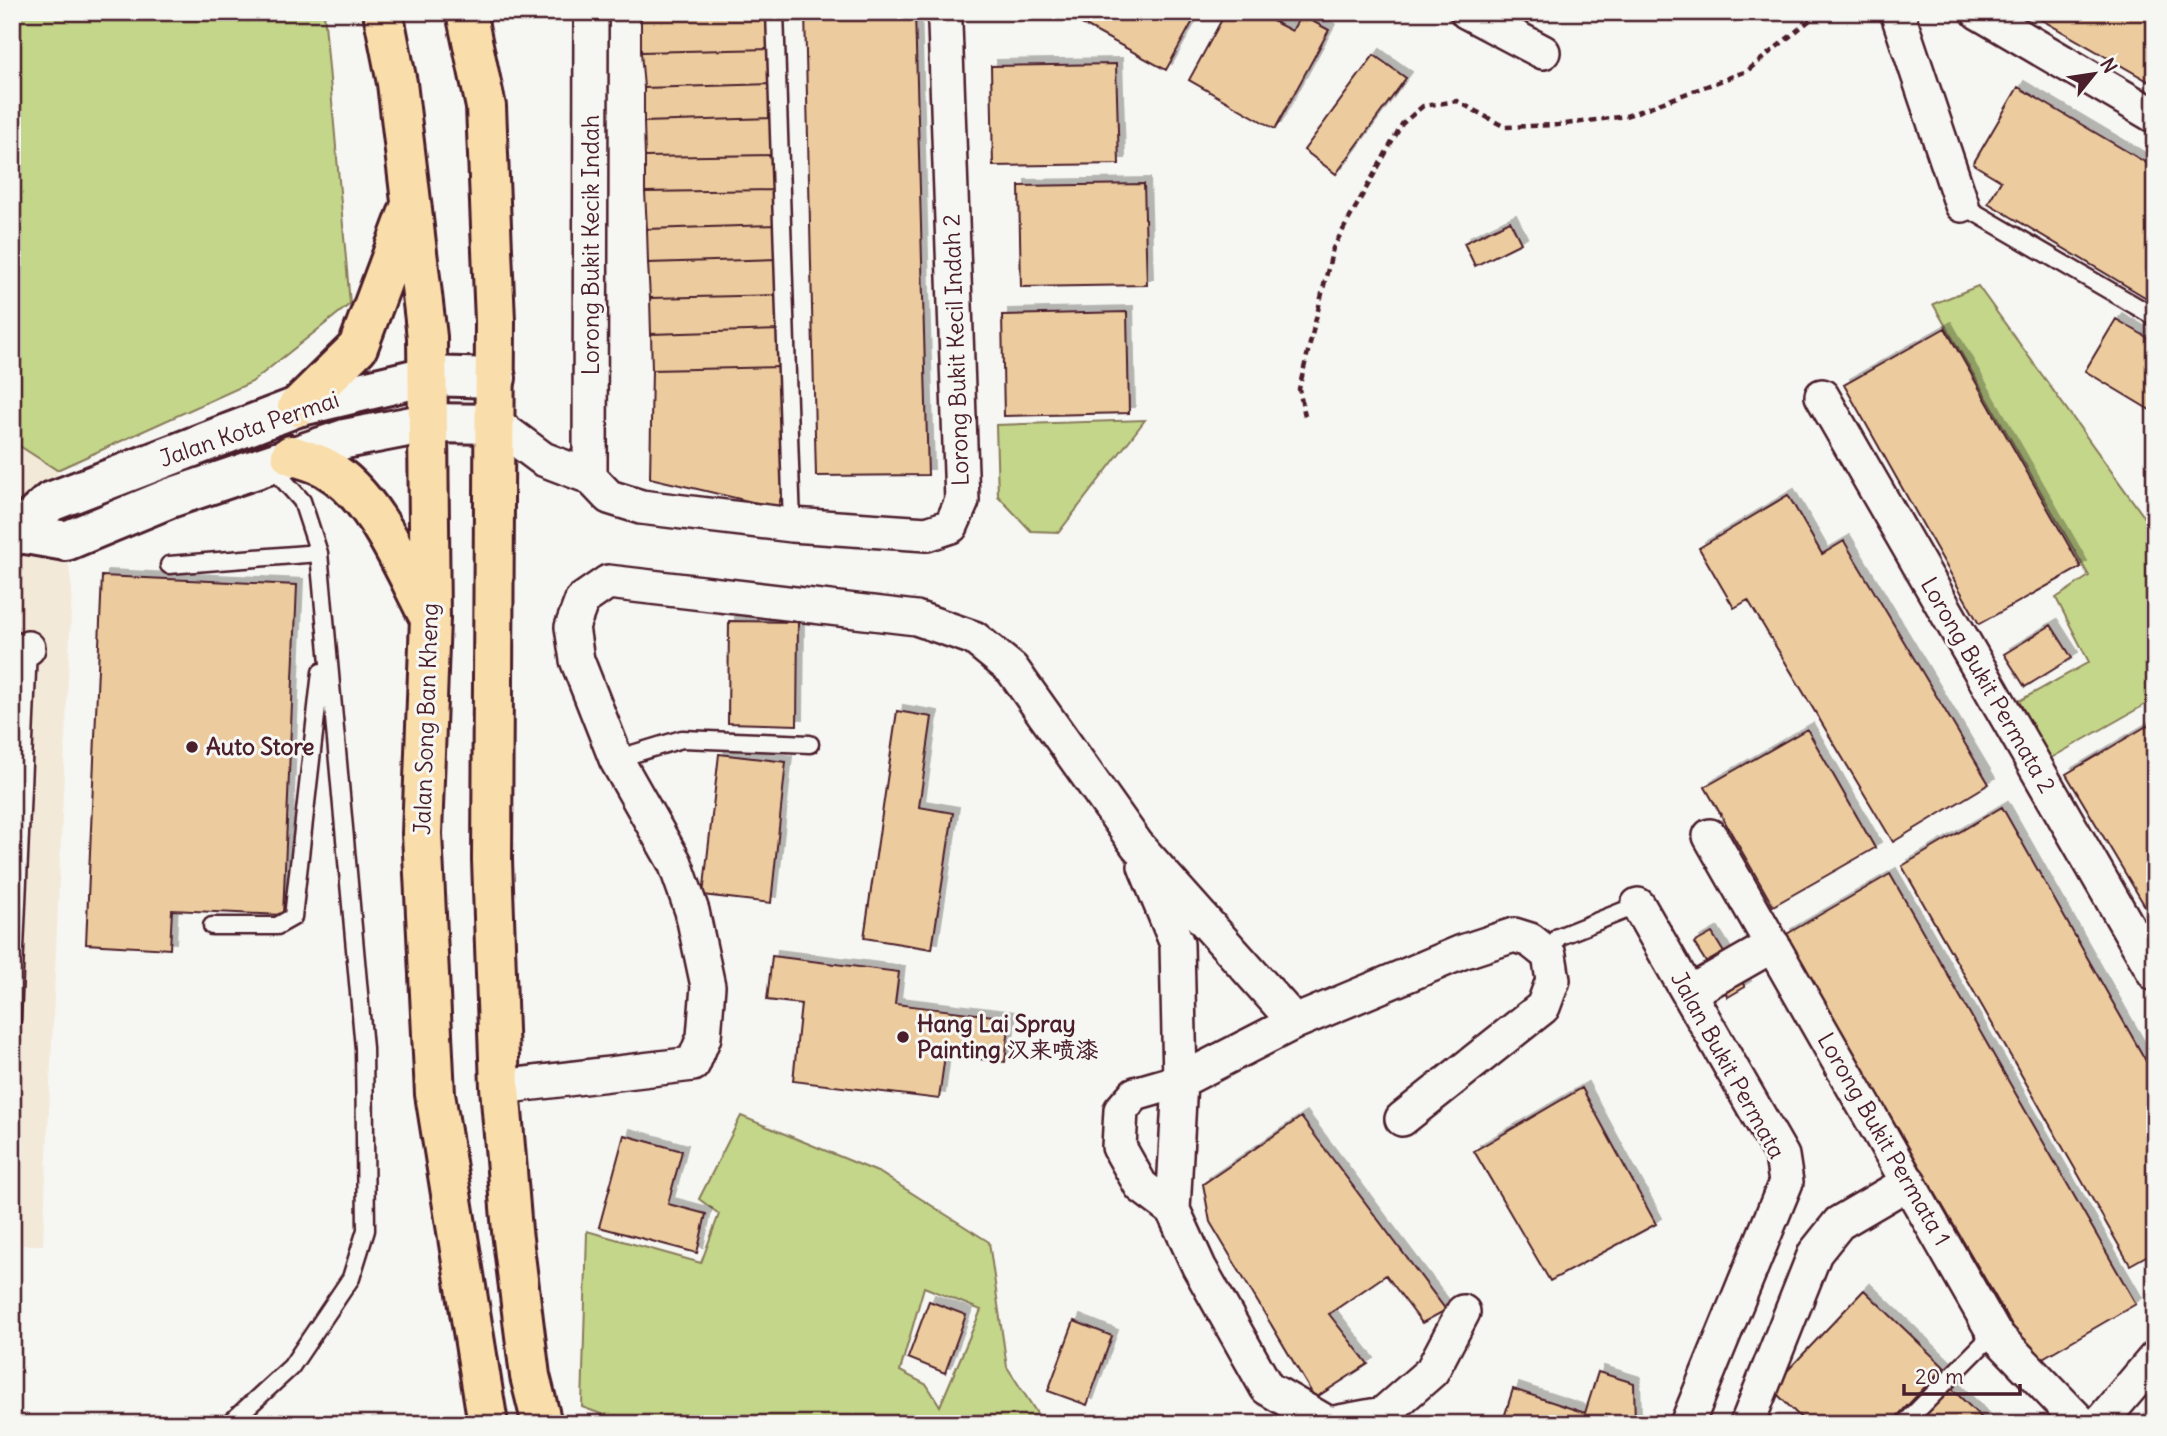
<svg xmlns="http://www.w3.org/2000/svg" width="2167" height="1436" viewBox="0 0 2167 1436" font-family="Delius,'LXGW WenKai TC',sans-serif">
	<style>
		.built { fill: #f3e9d9 }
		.green { fill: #c4d68a; stroke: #877a5a; stroke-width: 2; fill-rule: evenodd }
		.building { fill: #eccc9e; stroke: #4a1f2b; stroke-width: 2; filter: url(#shadow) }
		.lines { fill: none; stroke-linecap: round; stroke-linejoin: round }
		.lane-casing { stroke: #4a1f2b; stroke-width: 21 }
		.street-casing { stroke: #4a1f2b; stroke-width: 38 }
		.secondary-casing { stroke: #4a1f2b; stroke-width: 44 }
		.primary-casing { stroke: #4a1f2b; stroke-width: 44 }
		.path { stroke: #4a1f2b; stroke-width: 4.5; stroke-dasharray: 7 5; stroke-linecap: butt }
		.lane { stroke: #f6f6f2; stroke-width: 16 }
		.street { stroke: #f6f6f2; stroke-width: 33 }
		.secondary { stroke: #f6f6f2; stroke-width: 38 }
		.primary { stroke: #f9deab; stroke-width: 38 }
		.poi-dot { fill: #4a1f2b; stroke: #f6f6f2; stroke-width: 2.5 }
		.labels { text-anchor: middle; stroke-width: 6; stroke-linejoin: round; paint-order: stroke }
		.street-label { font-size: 23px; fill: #4a1f2b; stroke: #f6f6f2 }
		.poi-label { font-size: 23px; font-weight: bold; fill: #4a1f2b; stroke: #f6f6f2; text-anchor: start }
	</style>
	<defs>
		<filter id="shadow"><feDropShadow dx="6" dy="-6" stdDeviation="0" flood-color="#0004"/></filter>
	</defs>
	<rect width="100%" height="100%" fill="#f6f6f2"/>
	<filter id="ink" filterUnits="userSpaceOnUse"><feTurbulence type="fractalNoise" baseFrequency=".0143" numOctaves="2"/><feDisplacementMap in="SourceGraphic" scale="14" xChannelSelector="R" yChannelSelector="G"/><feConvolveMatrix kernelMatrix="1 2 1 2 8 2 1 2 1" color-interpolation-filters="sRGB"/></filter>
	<g filter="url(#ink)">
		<!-- built -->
		<path class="built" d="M12,441L57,470L72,590L43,1245H12Z"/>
		<!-- green -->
		<path class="green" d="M12,12H324L350,304L252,382L57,470L12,441Z
			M1978,286L2155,532V699L2044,762L2012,705L2089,662L2056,598L2089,576L1933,304Z
			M1145,420L1059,532L1031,531L998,496L996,425Z
			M741,1116L880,1173L989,1242L1007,1367L1044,1424H628L582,1407L587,1231L701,1263L719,1214L699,1199ZM924,1287L981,1310L940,1406L927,1385L900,1371Z"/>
		<!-- building -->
		<path class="building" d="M640,12H770V13L641,17Z
			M805,12H915L928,475L816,476Z
			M1085,12H1198L1166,70L1080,23Z
			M1226,12H1263L1261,15L1292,31L1301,15L1329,30L1275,129L1189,80Z
			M2028,12H2155V85Z
			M770,13L772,49L641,52V17Z
			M772,49L773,84L644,88L641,52Z
			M1374,55L1406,78L1336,174L1304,150Z
			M1116,64L1119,164L993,166L991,66Z
			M773,84L774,118L644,122V88Z
			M2018,87L2155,168V303L1988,203L2001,181L1973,164Z
			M774,118L775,155L645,157L644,122Z
			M775,155V190L645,192V157Z
			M1144,184L1147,285L1021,287L1019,186Z
			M775,190L776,225L647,229L645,192Z
			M1510,221L1521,243L1475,266L1464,243Z
			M776,225L777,259L648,263L647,229Z
			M777,259L778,295L650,298L648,263Z
			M778,295L780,330L651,334L650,298Z
			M1127,312L1129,413L1004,416L1002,315Z
			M2116,319L2155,342V413L2085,371Z
			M1945,328L2081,567L1979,624L1844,385Z
			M780,330L781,367L652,370L651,334Z
			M781,367L785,482L778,508L650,478L652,370Z
			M1788,495L1822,554L1844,541L1989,784L1893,842L1748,600L1734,608L1699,548Z
			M102,576L297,585L283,915L172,910L170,949L86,944Z
			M729,621L798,622L797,725L728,723Z
			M2051,625L2072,658L2025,687L2004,654Z
			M897,711L932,717L919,807L953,813L932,949L864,938Z
			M2155,721V923L2066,774Z
			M1807,729L1875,848L1773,906L1705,787Z
			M719,754L786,762L771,903L703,895Z
			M2002,807L2155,1077V1251L2130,1265L1902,866Z
			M1890,874L2136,1304L2034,1363L1785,935Z
			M1712,933L1745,987L1728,997L1694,943Z
			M772,956L899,972L895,1004L1010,1018L1005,1062L945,1055L939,1099L793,1081L801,1004L767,1000Z
			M1582,1088L1656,1224L1550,1281L1474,1151Z
			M1301,1117L1446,1310L1422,1323L1386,1275L1329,1314L1368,1364L1315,1398L1210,1222L1203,1184Z
			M624,1135L682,1151L668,1204L706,1214L697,1253L599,1227Z
			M1864,1290L1944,1367L1890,1424H1807L1771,1388Z
			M929,1301L966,1315L945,1373L908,1358Z
			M1074,1321L1112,1336L1087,1405L1048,1391Z
			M1598,1372L1634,1383L1635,1424H1502L1513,1389L1585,1413Z
			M1949,1386L1988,1424H1913Z"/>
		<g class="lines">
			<!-- lane casing -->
			<g class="lane-casing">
				<path id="lane" d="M775,12L792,525
					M1962,205L2155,317
					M169,565L319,553
					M616,759L682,739L810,744
					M212,926H277L293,917L321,672
					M1549,955L1558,937L1638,905
					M12,1019L28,648
					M229,1424L291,1367L351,1278L366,1230L364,1048L319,553L302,501L270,465
					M1904,1424L1994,1333"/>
			</g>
			<!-- street casing -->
			<g class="street-casing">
				<path id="street" d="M1467,12L1543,52
					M1897,12L1962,205
					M1978,12L2155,116
					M1822,396L2155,974
					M496,424L543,459L590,477L609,497L641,507L792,525L927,534L951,526L962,501L945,24
					M590,477L591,12
					M12,656L28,648
					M1710,836L1994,1333L2082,1424
					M1145,866L1177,944L1180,1081L1173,1210L1199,1267L1267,1388L1329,1424L1383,1414L1432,1371L1463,1312
					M1638,905L1782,1156L1786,1182L1687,1424
					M1689,993L1773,945
					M500,1087L693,1064L704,1037L708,986L692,911L675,863L616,759L577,660L572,627L582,600L608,582L916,618L974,638L1012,669L1137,845L1295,1022
					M1173,1210L1141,1186L1119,1147L1121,1110L1135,1094L1180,1081L1295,1022L1462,952L1514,935L1530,940L1549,955L1553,980L1543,1007L1402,1119
					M1747,1424L1815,1253L1839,1223L1909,1182
					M2099,1424L2155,1358"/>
			</g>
			<!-- secondary casing -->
			<g class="secondary-casing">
				<path id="secondary" d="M20,533L66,541L170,498L345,439L428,423L496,424
					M12,537L50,502L297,407L427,376L496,378"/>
			</g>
			<!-- primary casing -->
			<g class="primary-casing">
				<path id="primary" d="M383,12L397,83L427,337L430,618L422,834L435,1094L488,1424
					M466,12L486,107L495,321L492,860L500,1087L512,1231L530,1376L542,1424
					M297,407L358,347L409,210
					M291,455C302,459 316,462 326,468C374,495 403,567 427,613"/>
			</g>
			<!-- path -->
			<path class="path" d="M1305,416L1299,389L1333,248L1402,124L1423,106L1457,101L1505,127L1558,125L1626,116L1747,71L1820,12"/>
			<!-- lane -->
			<use href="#lane" class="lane"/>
			<!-- street -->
			<use href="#street" class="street"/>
			<!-- secondary -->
			<use href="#secondary" class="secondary"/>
			<!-- primary -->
			<use href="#primary" class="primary"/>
		</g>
	</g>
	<!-- markers -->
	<g class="poi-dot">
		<circle cx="192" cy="747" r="7"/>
		<circle cx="903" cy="1037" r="7"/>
	</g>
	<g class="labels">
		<!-- street labels -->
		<g class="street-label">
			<text transform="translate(591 245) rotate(-90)" y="8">Lorong Bukit Kecik Indah</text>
			<text transform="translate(956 350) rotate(-92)" y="8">Lorong Bukit Kecil Indah 2</text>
			<text transform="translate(249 429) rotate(-19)" y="8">Jalan Kota Permai</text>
			<text transform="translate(1988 685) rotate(60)" y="8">Lorong Bukit Permata 2</text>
			<text transform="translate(426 719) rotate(-88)" y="8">Jalan Song Ban Kheng</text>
			<text transform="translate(1728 1065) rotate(61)" y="8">Jalan Bukit Permata</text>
			<text transform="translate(1884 1139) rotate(60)" y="8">Lorong Bukit Permata 1</text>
		</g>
		<!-- poi labels -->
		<g class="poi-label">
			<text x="206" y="755">Auto Store</text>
			<text x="917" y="1032">Hang Lai Spray<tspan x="917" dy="26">Painting 汉来喷漆</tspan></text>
		</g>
	</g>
	<!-- margin -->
	<rect width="2167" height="1436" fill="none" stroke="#f6f6f2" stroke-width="42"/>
	<rect x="21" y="21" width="2125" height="1394" fill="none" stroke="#4a1f2b" stroke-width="2.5" filter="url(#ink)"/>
	<!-- north arrow -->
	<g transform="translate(2094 74) rotate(60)" stroke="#f6f6f2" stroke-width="5" paint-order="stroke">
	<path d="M0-5L12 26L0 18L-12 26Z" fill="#4a1f2b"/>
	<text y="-10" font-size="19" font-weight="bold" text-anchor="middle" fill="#4a1f2b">N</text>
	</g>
	<!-- scale -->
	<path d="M1904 1384v10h116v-10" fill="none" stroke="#4a1f2b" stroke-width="3.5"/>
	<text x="1915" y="1384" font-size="21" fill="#4a1f2b" stroke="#f6f6f2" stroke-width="5" paint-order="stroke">20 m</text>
</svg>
